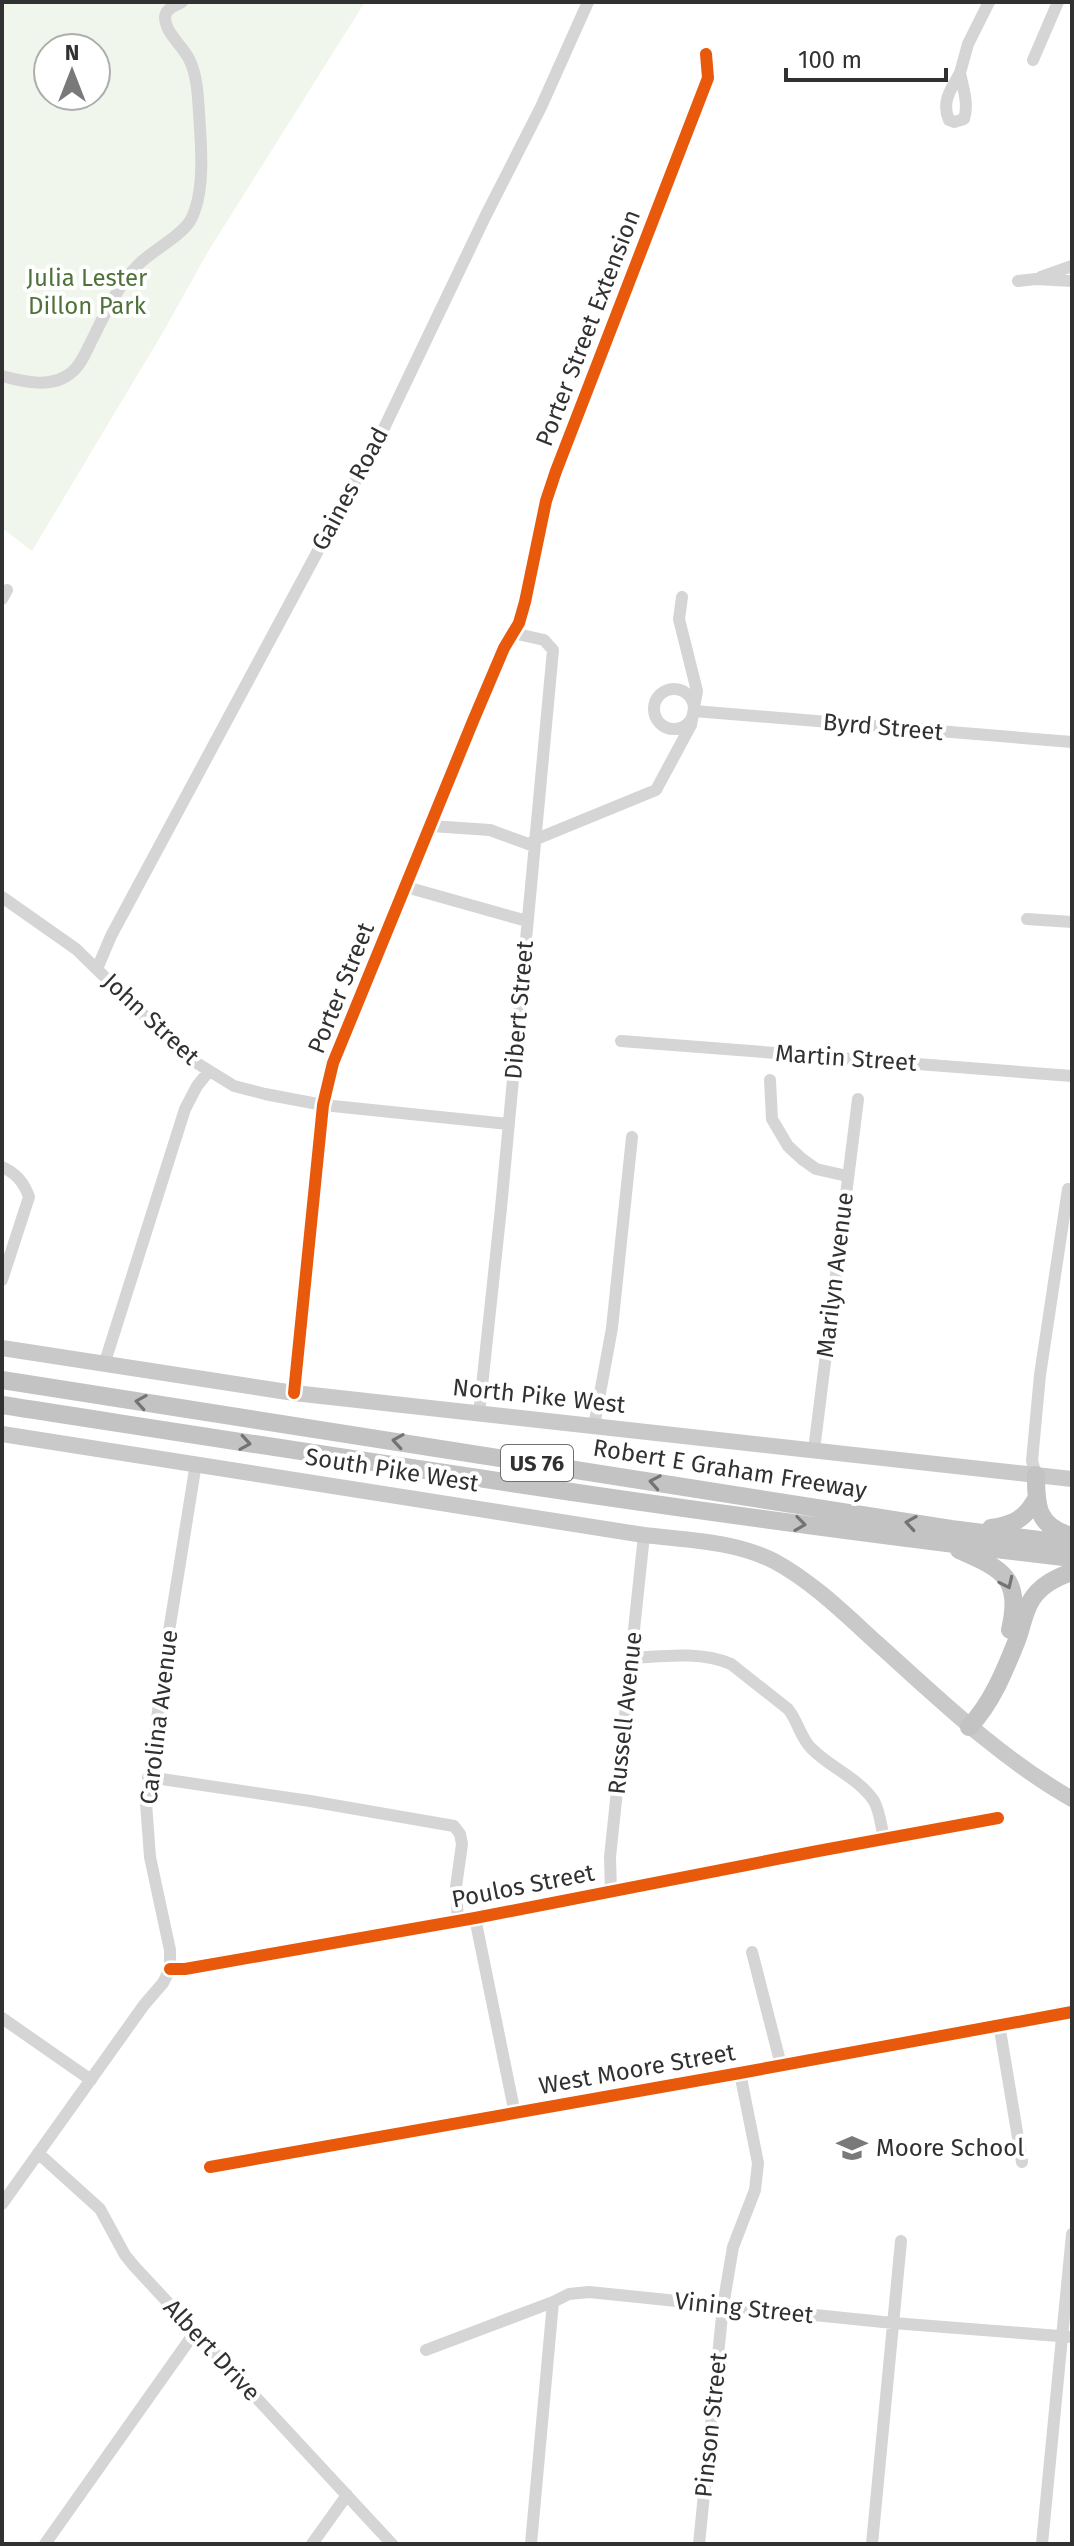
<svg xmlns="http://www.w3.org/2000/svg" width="1074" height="2546" viewBox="0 0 1074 2546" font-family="'Fira Sans',sans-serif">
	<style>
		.green { fill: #f1f6ed; fill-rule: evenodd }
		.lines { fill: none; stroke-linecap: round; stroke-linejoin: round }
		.minor { stroke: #d5d5d5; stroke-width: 12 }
		.major { stroke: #c9c9c9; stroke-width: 16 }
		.highway { stroke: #c3c3c3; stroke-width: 18 }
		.cycleway-casing { stroke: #fff; stroke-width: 17 }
		.cycleway { stroke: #e8590c; stroke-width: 12 }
		.oneway { stroke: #737373 }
		.labels { text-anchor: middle; stroke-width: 8; stroke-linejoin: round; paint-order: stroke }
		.shield { fill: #fff; stroke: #6f6f6f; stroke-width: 2 }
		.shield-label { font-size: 22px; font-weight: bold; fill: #313131 }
		.park-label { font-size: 24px; fill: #4e7239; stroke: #fff }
		.street-label { font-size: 24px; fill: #313131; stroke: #fff }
		.poi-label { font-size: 24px; fill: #313131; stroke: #fff; text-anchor: start }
	</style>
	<rect width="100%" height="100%" fill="#fff"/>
	<!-- green -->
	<path class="green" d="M2,2H365L209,250L162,334L32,551L2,528ZM48,48H96V96H48Z"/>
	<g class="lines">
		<!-- minor -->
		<path class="minor" d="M1033,60L1058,2
			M960,73C963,88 969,104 964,119L954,122L949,120C941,102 951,89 960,73Z
			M960,73L968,44L989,2
			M1041,277L1072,266
			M1018,281L1036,279L1072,281
			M2,376C24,382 53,389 72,372C82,364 88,347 94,336C106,311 119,284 139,264C153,250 181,236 190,221C206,193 201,144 199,113C198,96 197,74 189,59C183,46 165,33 165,17C166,8 175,6 182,2
			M2,599L7,590
			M654 709a20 20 0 1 1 40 0a20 20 0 1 1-40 0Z
			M694,711L1072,742
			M431,826L490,830L534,846
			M534,840L656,790L691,725L697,691L679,619L682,597
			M406,887L527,921
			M2,897L76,949L187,1057L234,1086L265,1094L323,1105L508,1124
			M1027,919L1072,922
			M97,969L111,936L385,426L485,217L541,107L588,2
			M621,1041L1072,1076
			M770,1080L772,1119L788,1146L802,1159L816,1169L847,1176
			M2,1167C16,1173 24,1182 29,1197L2,1280
			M104,1365L185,1109L197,1086L209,1071
			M294,1393L323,1105L333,1063L473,721L504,648L519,623L525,602L546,501L556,471L708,78L706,54
			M479,1414L501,1208L553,650L544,640L513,633
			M594,1426L612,1328L632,1137
			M814,1450L858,1099
			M1036,1475L1032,1461L1040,1375L1068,1189
			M632,1658C663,1656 702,1651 731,1664L788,1709C798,1721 800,1737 811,1748C829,1767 859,1778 874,1801C880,1812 881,1826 884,1838
			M148,1777L310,1801L454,1826L460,1834L462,1844L456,1887L458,1921
			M611,1892L610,1857L644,1535
			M475,1918L515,2114
			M752,1952L781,2065
			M170,1969H185L475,1918L818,1851L998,1818
			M2,2018L91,2080
			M999,2024L1022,2162
			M38,2153L100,2209L125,2255L134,2266L392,2544
			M210,2167L740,2073L1072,2012
			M2,2204L144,2005L163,1983L170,1969V1950L150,1857L146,1803L166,1650L196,1463
			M426,2350L553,2302L569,2294L589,2292L893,2323L1072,2337
			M45,2544L195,2332
			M312,2544L347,2495
			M531,2544L553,2302
			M699,2544L723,2306L733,2247L755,2190L758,2163L740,2073
			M872,2544L901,2241
			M1042,2544L1072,2234"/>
		<!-- major -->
		<path class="major" d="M2,1348L294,1393L1072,1479
			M2,1434L644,1535C687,1540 734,1541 774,1561C813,1582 846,1615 878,1644C940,1700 1000,1758 1072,1799"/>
		<!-- highway -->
		<path class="highway" d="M2,1380L951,1529L1072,1544
			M2,1405C358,1460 714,1517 1072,1558
			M1036,1475C1036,1506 1037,1527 1072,1536
			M991,1528C1013,1525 1025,1519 1036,1499
			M959,1550C1002,1569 1022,1577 1010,1630
			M969,1727C992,1703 1005,1670 1017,1640C1022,1627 1024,1611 1032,1599C1041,1585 1057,1577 1072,1572"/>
		<!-- cycleway casing -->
		<g class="cycleway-casing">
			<path id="cycleway" d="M294,1393L323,1105L333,1063L473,721L504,648L519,623L525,602L546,501L556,471L708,78L706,54
				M170,1969H185L475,1918L818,1851L998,1818
				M210,2167L740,2073L1072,2012"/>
		</g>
		<!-- cycleway -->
		<use href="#cycleway" class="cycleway"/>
	</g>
	<!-- one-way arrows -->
	<defs><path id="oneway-chevron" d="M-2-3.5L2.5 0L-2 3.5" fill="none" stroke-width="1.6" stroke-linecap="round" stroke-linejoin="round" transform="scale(2)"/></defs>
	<g class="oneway">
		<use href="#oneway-chevron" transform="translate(141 1402) rotate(-171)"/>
		<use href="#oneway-chevron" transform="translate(398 1441) rotate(-171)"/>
		<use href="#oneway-chevron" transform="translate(245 1443) rotate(9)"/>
		<use href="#oneway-chevron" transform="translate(655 1482) rotate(-170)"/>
		<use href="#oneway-chevron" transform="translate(911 1523) rotate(-171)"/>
		<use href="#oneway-chevron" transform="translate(800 1524) rotate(8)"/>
		<use href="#oneway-chevron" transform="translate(1007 1583) rotate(65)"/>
	</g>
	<!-- icons -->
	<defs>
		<g id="school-bare" transform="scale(2.4)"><path d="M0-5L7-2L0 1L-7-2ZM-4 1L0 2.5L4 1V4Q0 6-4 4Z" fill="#797979" stroke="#fff" stroke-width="2.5" paint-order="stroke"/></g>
	</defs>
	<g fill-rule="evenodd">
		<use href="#school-bare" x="852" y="2148"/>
	</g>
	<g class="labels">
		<!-- shield labels -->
		<rect class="shield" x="501" y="1445" width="72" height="36" rx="6"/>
		<g class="shield-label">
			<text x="537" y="1471">US 76</text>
		</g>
		<!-- park labels -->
		<g class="park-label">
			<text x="87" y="286">Julia Lester<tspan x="87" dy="28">Dillon Park</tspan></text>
		</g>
		<!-- street labels -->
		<g class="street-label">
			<text transform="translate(588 328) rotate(-69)" y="8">Porter Street Extension</text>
			<text transform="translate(350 489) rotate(-62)" y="8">Gaines Road</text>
			<text transform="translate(883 727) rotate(5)" y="8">Byrd Street</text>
			<text transform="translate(341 988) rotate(-68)" y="8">Porter Street</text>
			<text transform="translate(519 1010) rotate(-85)" y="8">Dibert Street</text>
			<text transform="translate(151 1019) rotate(43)" y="8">John Street</text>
			<text transform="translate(846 1058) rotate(4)" y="8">Martin Street</text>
			<text transform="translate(835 1275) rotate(-83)" y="8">Marilyn Avenue</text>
			<text transform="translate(539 1396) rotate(6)" y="8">North Pike West</text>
			<text transform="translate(730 1469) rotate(9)" y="8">Robert E Graham Freeway</text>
			<text transform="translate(392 1470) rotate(9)" y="8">South Pike West</text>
			<text transform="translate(625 1713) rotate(-84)" y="8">Russell Avenue</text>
			<text transform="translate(159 1717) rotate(-83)" y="8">Carolina Avenue</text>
			<text transform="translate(523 1886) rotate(-11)" y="8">Poulos Street</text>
			<text transform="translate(637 2069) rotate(-10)" y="8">West Moore Street</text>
			<text transform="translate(744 2308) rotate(6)" y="8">Vining Street</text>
			<text transform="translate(212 2350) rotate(47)" y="8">Albert Drive</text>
			<text transform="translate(711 2425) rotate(-84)" y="8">Pinson Street</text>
		</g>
		<!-- poi labels -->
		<g class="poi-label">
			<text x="876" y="2156">Moore School</text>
		</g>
	</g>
	<!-- border -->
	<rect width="1074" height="2546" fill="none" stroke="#313131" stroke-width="8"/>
	<!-- north arrow -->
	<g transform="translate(72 72)"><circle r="38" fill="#ffffff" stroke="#adadad" stroke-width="2"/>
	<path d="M0-6L14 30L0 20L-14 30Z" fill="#797979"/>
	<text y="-12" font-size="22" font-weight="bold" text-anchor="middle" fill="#313131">N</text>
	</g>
	<!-- scale -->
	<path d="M786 68v12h160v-12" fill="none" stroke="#313131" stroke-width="4"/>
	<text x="798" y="68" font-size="24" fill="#313131" stroke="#ffffff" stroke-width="6" paint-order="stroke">100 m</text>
</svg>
